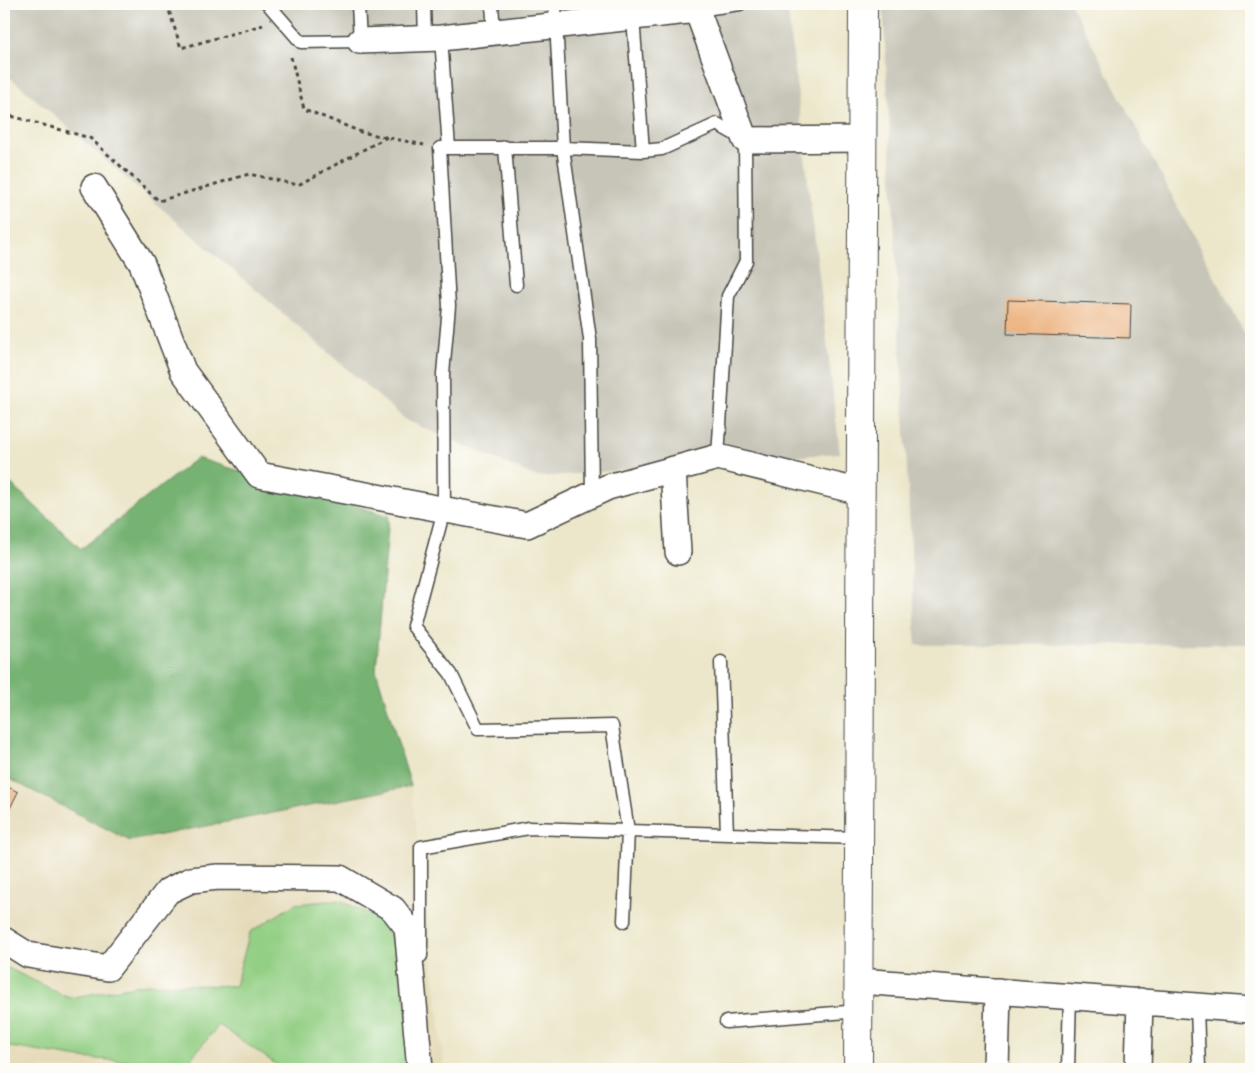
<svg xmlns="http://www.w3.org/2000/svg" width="1255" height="1073" viewBox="0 0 1255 1073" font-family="'Gochi Hand',sans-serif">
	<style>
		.built { fill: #e5dbba }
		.industrial { fill: #c7c5b8 }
		.green { fill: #93cf84; stroke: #5f7d58 }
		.forest { fill: #76b272; stroke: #506e4e }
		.building { fill: #ecb381 }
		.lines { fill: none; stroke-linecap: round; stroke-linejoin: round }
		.service-casing { stroke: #484743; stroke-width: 15 }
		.minor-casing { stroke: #484743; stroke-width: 28 }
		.tertiary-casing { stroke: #484743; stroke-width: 30 }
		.path { stroke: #484743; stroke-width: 3; stroke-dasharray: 4 4; stroke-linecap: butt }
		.service { stroke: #fff; stroke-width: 12 }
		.minor { stroke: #fff; stroke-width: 25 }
		.tertiary { stroke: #fff; stroke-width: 28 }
	</style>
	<rect width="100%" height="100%" fill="#fdfcf7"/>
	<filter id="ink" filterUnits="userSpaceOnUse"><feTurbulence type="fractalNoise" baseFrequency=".02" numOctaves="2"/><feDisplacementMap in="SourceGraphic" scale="10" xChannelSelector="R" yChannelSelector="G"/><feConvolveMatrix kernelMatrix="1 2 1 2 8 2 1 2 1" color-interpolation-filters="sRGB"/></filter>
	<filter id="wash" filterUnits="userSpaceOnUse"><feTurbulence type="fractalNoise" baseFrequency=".0096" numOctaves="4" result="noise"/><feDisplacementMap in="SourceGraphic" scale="20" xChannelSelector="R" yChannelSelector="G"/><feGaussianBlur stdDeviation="1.12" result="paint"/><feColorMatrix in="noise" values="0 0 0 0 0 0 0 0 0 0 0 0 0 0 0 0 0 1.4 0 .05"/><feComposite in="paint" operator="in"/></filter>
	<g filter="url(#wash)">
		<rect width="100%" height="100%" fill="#ece7cb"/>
		<!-- built -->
		<path class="built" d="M4,758L145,837L411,786L445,1069H4Z"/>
		<!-- industrial -->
		<path class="industrial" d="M4,4H787L840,453L537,477L406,420L4,72Z
			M883,4H1071L1251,346V644L916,645Z"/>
		<!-- green -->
		<path class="green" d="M339,900L378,918L397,947L416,1069H283L219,1025L182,1069H163L128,1061L80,1058L4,1046V966L69,998L146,984L235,986L250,932L295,904Z"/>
		<!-- forest -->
		<path class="forest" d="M197,458L389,516L376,670L411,786L130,841L4,776V477L81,549Z"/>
		<g id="blocks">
			<!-- building -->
			<path class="building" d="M1008,300L1131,304L1130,338L1007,334Z
				M4,785L18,792L4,820Z"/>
		</g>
	</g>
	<g filter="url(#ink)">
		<use href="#blocks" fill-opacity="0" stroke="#484743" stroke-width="1"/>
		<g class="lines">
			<!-- service casing -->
			<g class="service-casing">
				<path id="service" d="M268,4L301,42L360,41L358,4
					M424,4L425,39
					M492,4L494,33
					M555,4L563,148L590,339L592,495
					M632,4L643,151
					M697,6V10L740,4
					M441,38L449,148
					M505,147L516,285
					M721,662L727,834
					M624,921L628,831L612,726L478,729L451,674L413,626L444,510L443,374L449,306L440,148H563L643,151L662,149L717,124L745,140L746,261L728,296L718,457
					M421,956V847L529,828L859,838
					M1197,1006L1199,1069
					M726,1022L859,1011
					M1068,1069L1070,996"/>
			</g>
			<!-- minor casing -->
			<g class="minor-casing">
				<path id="minor" d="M360,41L441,38L697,10L745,140L863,139
					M94,187L142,264L183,371L259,475L527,525L608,487L718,457L861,492
					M673,470L678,552
					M4,940L28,955L108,968L168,891L191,880L218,877L340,878L393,909L407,927L420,1069
					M859,981L1251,1010
					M996,1069L998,991
					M1138,1069L1140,1001"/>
			</g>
			<!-- tertiary casing -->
			<g class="tertiary-casing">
				<path id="tertiary" d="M858,1069L863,4"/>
			</g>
			<!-- path -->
			<path class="path" d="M167,4L181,48L263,25
				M291,57L304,109L361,132L424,145
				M4,114L90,138L159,201L249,174L298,185L387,137"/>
			<!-- service -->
			<use href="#service" class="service"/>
			<!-- minor -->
			<use href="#minor" class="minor"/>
			<!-- tertiary -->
			<use href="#tertiary" class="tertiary"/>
		</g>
	</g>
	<!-- margin -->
	<rect width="1255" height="1073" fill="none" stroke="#fdfcf7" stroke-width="20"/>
</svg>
